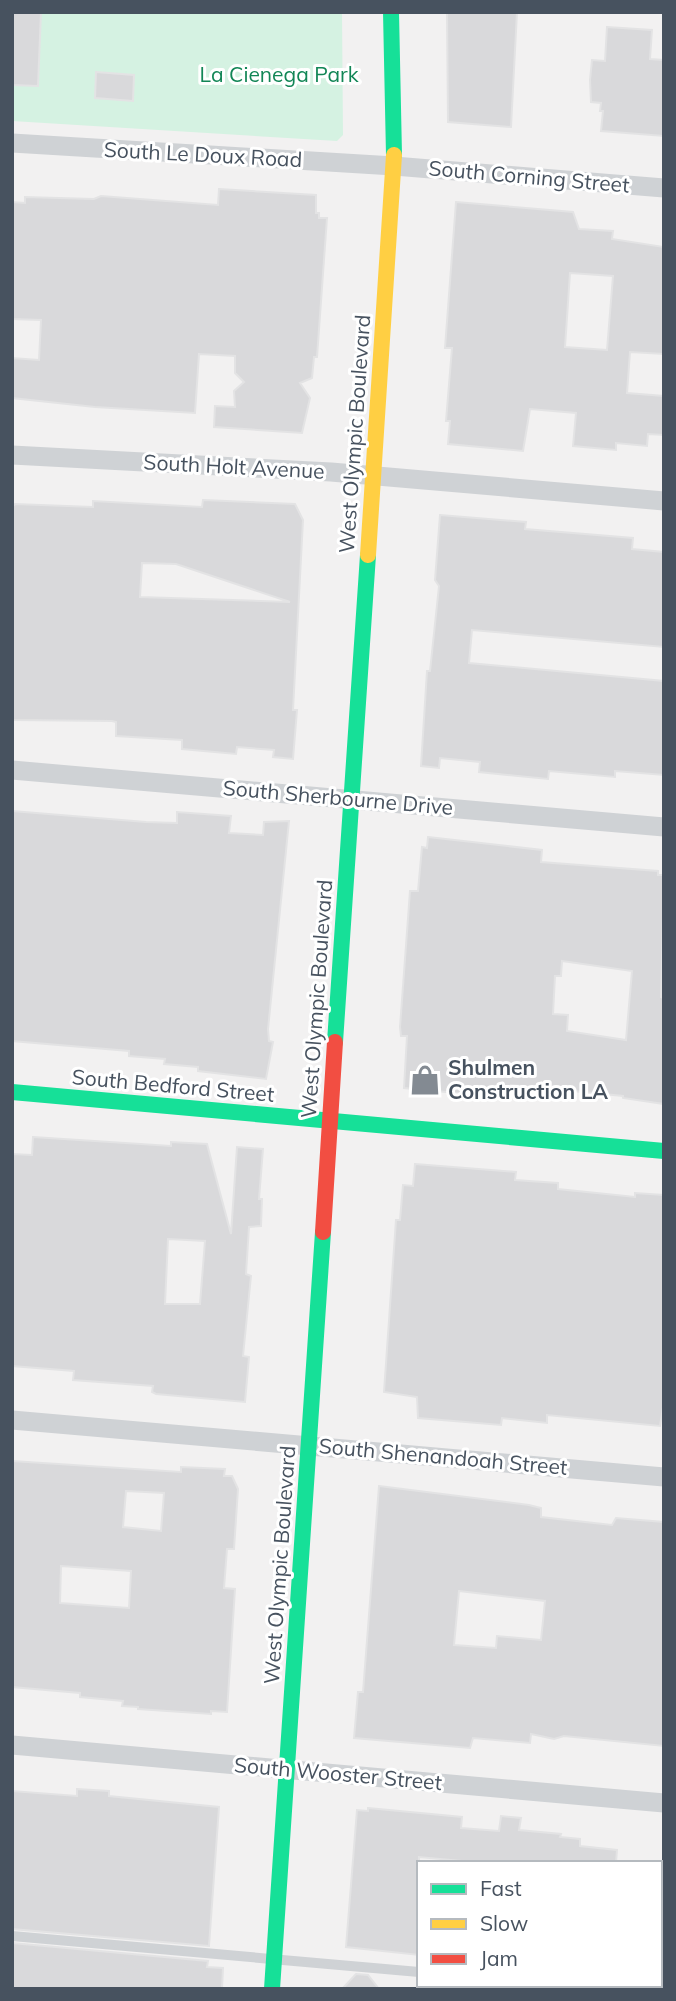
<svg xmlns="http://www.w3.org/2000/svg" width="676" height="2001" viewBox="0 0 676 2001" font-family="Mulish,sans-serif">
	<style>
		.green { fill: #d5f2e2 }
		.building { fill: #d9d9db; stroke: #e3e3e4; stroke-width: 2; fill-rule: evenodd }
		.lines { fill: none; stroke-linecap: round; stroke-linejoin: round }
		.lane { stroke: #cfd2d5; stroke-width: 10 }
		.street { stroke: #cfd2d5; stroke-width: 19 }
		.fast { stroke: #16e098; stroke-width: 16 }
		.slow { stroke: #ffcf43; stroke-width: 16 }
		.jam { stroke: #f24e42; stroke-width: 16 }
		.labels { text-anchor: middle; stroke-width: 6; stroke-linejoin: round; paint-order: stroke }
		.park-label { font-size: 21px; fill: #128656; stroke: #fff }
		.street-label { font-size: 21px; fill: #47525f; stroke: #fff }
		.poi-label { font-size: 21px; font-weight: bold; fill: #47525f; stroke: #fff; text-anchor: start }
	</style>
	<rect width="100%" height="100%" fill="#f2f1f1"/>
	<!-- green -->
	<path class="green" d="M12,12H342L343,135L337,141L12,121Z"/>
	<!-- building -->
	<path class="building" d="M12,12H41L38,86L12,85Z
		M447,12H517L511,127L448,122Z
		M607,27L652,30L650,59L664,60V136L601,131L603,111H600L601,103L591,102L590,80L592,60L605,61Z
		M96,72L134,75L133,101L95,98Z
		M219,189L316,195V213H319V218H327L317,357H314L312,378L300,383L310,398L302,433L214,427L215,406L235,407L234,391L244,382L235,373V356L199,354L195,413L95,407L12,398V358L39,360L41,320L12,319V202L25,203V197L94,199L101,196L218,205Z
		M456,202L573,212L579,229L613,231L612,239L664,247V354L630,352L627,393L664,396V435L648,434L647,446L616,443V450L573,446L576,413L530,409L523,451L448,444L450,421H446L452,348H445ZM570,273L613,276L607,350L565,347Z
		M203,500L295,504L303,520L293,710H297L293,759L273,757L274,750L237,747L236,754L182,749V740L116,736V722L112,721L12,720V507L15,504L93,507V501L202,507ZM142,563L176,564L290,602L140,597Z
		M440,515L526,522L525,529L633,538L632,549L664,552V647L472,630L469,663L664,681V775L615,771V777L549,771L548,779L479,772L480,762L440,758L439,768L421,766L427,671H430L439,586L435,580Z
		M12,811L146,822L177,823V812L231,816L229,833L263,835L264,822L289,821L268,1029L269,1041L273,1042L266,1079L198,1071V1067L164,1064L165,1059L129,1056V1051L12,1041Z
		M428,837L542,850L541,862L658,871V875H664L661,997L664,998V1104L623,1098V1096L511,1085L510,1098L404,1088L407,1036H401L400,1027L410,891H418L422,847L427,848ZM562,961L632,971L626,1040L567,1031L568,1015L553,1014L555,976H561Z
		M33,1137L171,1146V1142L207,1144L231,1234L237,1147L263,1149L259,1199H262L261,1226L249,1227L246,1274L251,1276L243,1356L249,1357L245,1402L156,1394L152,1392L153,1386L73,1380L74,1371L12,1366V1154L32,1155ZM168,1239L205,1241L200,1304H165Z
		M415,1164L516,1172L515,1180L558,1183V1189L635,1197V1193L664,1195V1401L660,1426L547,1415V1423L502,1418L501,1425L418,1418L417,1397L384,1392L396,1220H400L403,1185L413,1186Z
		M12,1461L181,1472V1467L225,1469L224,1476H232L238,1489L234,1549H227L224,1588L235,1589L227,1712L211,1711V1714L138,1709V1707L122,1706L123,1701L80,1697V1693L12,1687ZM126,1491L164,1493L161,1531L123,1527ZM61,1566L131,1571L129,1608L60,1603Z
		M379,1486L529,1505L541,1508V1517L612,1525L616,1518L664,1522V1746L564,1736L554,1739L531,1734L530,1743L473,1738L470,1748L354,1738L358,1692H363ZM459,1591L545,1601L541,1640L497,1636L496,1648L454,1645Z
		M77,1789L109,1791V1796L219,1807L209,1946L12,1929V1791L77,1796Z
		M368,1808L462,1817L461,1828L499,1831L501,1816L521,1818L519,1830L561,1834L560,1837L580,1839V1846L617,1850L616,1863H484L419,1857V1955L346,1947L357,1810L368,1811Z
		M12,1943L208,1961L207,1967L223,1968L222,1989H12Z
		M356,1974L368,1975L379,1989H342Z"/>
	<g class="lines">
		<!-- lane -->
		<path class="lane" d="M12,1936L419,1972
			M577,1985L619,1989"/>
		<!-- street -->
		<path class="street" d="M12,143L394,166L664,188
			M12,455L331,472L664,501
			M12,770L664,827
			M12,1420L664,1477
			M12,1745L664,1803"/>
		<!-- fast -->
		<path class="fast" d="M391,12L394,155
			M335,1042L368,555
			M12,1092L664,1151
			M272,1989L323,1232"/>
		<!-- slow -->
		<path class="slow" d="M368,555L394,155"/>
		<!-- jam -->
		<path class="jam" d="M323,1232L335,1042"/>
	</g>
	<!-- icons -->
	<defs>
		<g id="shop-bare" transform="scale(2.415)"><path d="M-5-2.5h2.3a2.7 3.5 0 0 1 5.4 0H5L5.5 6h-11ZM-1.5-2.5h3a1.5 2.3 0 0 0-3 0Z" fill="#838a92" stroke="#fff" stroke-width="2.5" paint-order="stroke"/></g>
	</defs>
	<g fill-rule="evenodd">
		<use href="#shop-bare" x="425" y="1080"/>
	</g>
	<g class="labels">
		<!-- park labels -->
		<g class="park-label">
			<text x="279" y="82">La Cienega Park</text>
		</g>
		<!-- street labels -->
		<g class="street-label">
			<text transform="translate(203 155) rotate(3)" y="7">South Le Doux Road</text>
			<text transform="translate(529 177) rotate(5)" y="7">South Corning Street</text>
			<text transform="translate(355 434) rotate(-86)" y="7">West Olympic Boulevard</text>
			<text transform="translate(234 467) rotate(3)" y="7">South Holt Avenue</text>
			<text transform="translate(338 798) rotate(5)" y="7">South Sherbourne Drive</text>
			<text transform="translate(317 999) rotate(-86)" y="7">West Olympic Boulevard</text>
			<text transform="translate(173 1086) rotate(5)" y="7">South Bedford Street</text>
			<text transform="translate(443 1457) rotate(5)" y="7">South Shenandoah Street</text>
			<text transform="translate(280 1565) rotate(-86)" y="7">West Olympic Boulevard</text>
			<text transform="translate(338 1774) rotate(5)" y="7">South Wooster Street</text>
		</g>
		<!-- poi labels -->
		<g class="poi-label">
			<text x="448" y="1075">Shulmen<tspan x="448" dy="24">Construction LA</tspan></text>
		</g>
	</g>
	<!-- border -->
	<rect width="676" height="2001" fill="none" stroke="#47525f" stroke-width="28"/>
	<!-- legend -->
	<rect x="417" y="1861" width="245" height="126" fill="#ffffff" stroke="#b5babf" stroke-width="2"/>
	<rect x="431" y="1884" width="35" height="10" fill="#16e098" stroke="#b5babf" stroke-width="2"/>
	<text x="480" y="1896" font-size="21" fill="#47525f">Fast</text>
	<rect x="431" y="1919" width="35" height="10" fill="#ffcf43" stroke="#b5babf" stroke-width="2"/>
	<text x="480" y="1931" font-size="21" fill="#47525f">Slow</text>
	<rect x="431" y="1954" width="35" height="10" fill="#f24e42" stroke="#b5babf" stroke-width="2"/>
	<text x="480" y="1966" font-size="21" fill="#47525f">Jam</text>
</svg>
